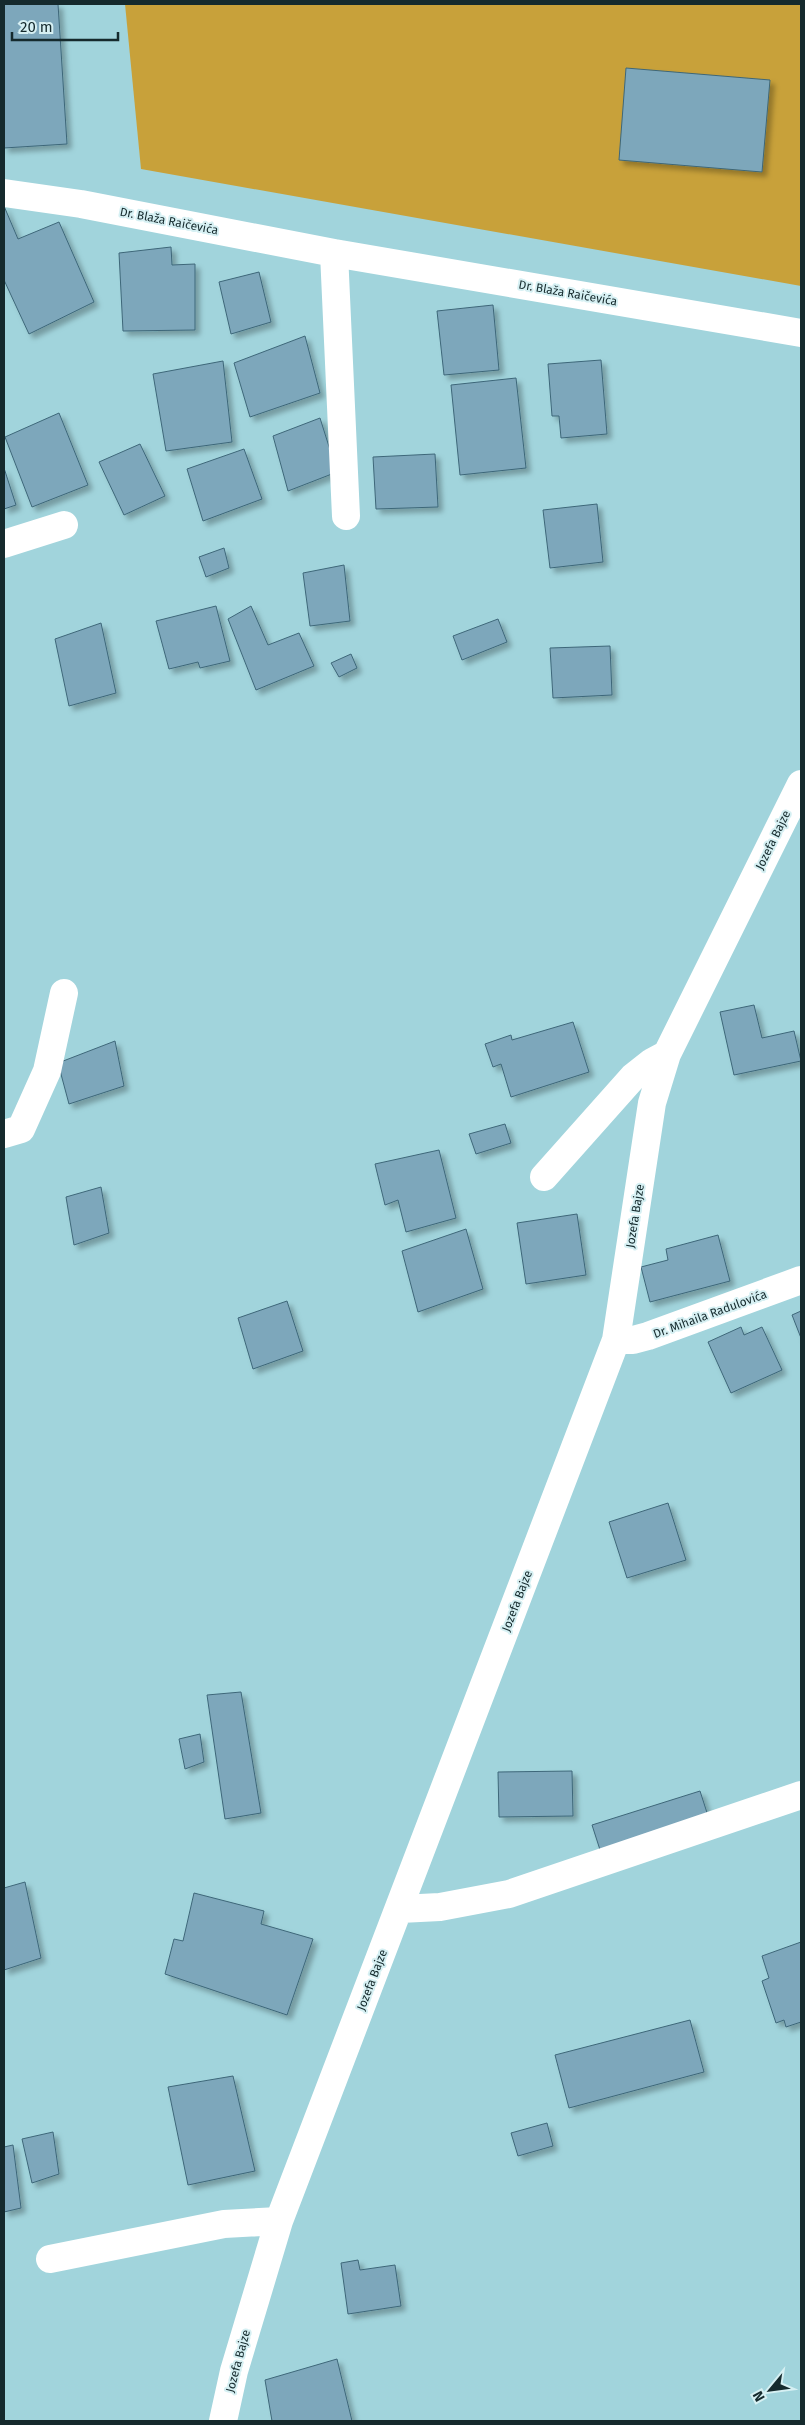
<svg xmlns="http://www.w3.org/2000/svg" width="805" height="2425" viewBox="0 0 805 2425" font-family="'Fira Sans',sans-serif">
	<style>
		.green { fill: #c8a13a }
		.building { fill: #7da7bb; stroke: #3e6779; filter: url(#shadow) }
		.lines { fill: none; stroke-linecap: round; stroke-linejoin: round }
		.minor { stroke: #fff; stroke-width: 28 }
		.labels { text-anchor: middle; stroke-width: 4; stroke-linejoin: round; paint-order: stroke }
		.street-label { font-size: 12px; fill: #152a2d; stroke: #d6f0f3 }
	</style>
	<defs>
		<filter id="shadow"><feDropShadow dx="4.5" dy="4.5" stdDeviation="2.5" flood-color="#0004"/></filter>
	</defs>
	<rect width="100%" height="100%" fill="#a1d4dc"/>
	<!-- green -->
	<path class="green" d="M125,4H801V286L141,169Z"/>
	<!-- building -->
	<path class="building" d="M4,4H58L67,144L4,148Z
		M626,68L770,80L762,172L619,160Z
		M4,206L18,239L59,222L94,302L29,334L4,280Z
		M171,247L172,265L195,264V330L123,331L119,253Z
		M259,272L271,322L231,334L219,282Z
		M493,305L499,370L444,375L437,311Z
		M305,336L320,393L250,417L234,363Z
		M601,360L607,434L561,438L559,416H552L548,364Z
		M223,361L232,442L166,451L153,374Z
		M516,378L526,468L460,475L451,385Z
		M59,413L88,485L32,507L5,437Z
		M320,418L337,472L288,491L273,436Z
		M140,444L165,496L124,515L99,462Z
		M244,449L262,499L203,521L187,469Z
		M435,454L438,507L376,509L373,457Z
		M4,468L16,505L4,509Z
		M597,504L603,562L550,568L543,510Z
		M224,548L229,568L206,577L199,557Z
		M344,565L350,621L310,626L303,573Z
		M216,606L230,661L200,668L198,662L169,669L156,621Z
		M251,606L268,645L299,633L314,666L256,690L228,619Z
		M498,619L507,642L462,660L453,636Z
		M101,623L116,693L69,706L55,639Z
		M610,646L612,695L553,698L550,648Z
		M351,654L357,668L339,677L331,663Z
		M754,1005L762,1038L794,1031L801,1061L734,1075L720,1012Z
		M573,1022L589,1072L511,1097L501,1064L493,1067L485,1044L511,1035L512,1040Z
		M115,1041L124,1086L69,1104L58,1063Z
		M505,1124L511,1143L476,1154L469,1134Z
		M439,1150L456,1218L406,1232L398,1200L385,1205L375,1164Z
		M101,1187L109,1233L74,1245L66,1197Z
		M577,1214L586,1275L526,1284L517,1223Z
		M466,1229L483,1289L418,1312L402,1251Z
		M718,1235L730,1281L650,1302L641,1267L668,1260L666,1249Z
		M287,1301L303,1351L253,1369L238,1318Z
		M801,1311V1338L792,1315Z
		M741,1327L744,1335L762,1327L782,1370L731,1393L708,1342Z
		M668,1503L686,1560L627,1578L609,1522Z
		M241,1692L261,1813L225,1819L207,1695Z
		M200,1734L204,1762L185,1769L179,1739Z
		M572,1771L573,1816L499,1817L498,1772Z
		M700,1791L710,1822L602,1856L592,1825Z
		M25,1882L41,1958L4,1970V1888Z
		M194,1893L264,1911L261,1924L313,1939L287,2015L165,1974L174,1939L183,1941Z
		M801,1942V2022L786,2027L784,2020L776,2023L762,1981L769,1978L762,1956Z
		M690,2020L704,2072L569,2108L555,2055Z
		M233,2076L255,2171L188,2185L168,2087Z
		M547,2123L553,2146L518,2156L511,2133Z
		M53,2132L59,2174L32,2183L22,2139Z
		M13,2145L21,2208L4,2212V2147Z
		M358,2260L360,2270L395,2265L401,2306L348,2314L341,2263Z
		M337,2359L352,2421H272L265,2380Z"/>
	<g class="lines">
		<!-- minor -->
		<path class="minor" d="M4,193L81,204L334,253L801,333
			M334,253L346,516
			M4,544L64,525
			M4,1134L21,1129L47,1071L64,993
			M544,1177L633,1077L652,1062L667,1054
			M616,1340H633L648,1336L801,1280
			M400,1909L440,1907L509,1894L801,1795
			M50,2259L224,2224L279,2221
			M223,2421L234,2371L279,2221L616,1340L652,1103L667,1054L801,784"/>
	</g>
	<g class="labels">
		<!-- street labels -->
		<g class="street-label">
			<text transform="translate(169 221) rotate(11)" y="4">Dr. Blaža Raičevića</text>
			<text transform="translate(568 293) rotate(10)" y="4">Dr. Blaža Raičevića</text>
			<text transform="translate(773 840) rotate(-64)" y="4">Jozefa Bajze</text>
			<text transform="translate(635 1216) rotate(-81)" y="4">Jozefa Bajze</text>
			<text transform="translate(710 1314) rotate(-20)" y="4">Dr. Mihaila Radulovića</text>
			<text transform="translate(517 1601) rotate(-69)" y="4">Jozefa Bajze</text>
			<text transform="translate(372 1980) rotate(-69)" y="4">Jozefa Bajze</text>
			<text transform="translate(238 2361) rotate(-75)" y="4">Jozefa Bajze</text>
		</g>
	</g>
	<!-- border -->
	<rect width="805" height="2425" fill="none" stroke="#152a2d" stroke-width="10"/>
	<!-- north arrow -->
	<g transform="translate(770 2390) rotate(241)" stroke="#d6f0f3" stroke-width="4" paint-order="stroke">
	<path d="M0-4L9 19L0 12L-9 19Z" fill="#152a2d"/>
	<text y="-8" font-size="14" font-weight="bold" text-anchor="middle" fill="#152a2d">N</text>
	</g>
	<!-- scale -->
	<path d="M12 32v8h106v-8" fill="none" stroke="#152a2d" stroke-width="2.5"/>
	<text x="20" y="32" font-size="15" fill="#152a2d" stroke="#d6f0f3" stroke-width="4" paint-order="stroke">20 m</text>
</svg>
